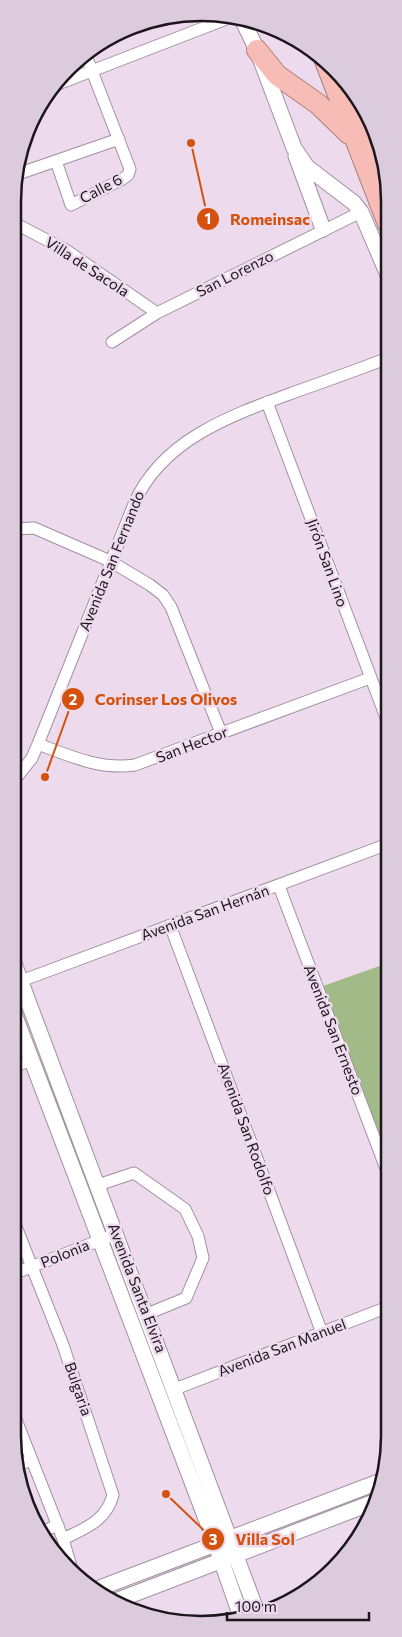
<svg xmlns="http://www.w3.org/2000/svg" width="402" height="1637" viewBox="0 0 402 1637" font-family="Commissioner,sans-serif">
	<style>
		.green { fill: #a2ba88 }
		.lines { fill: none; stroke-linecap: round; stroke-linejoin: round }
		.street-casing { stroke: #a190a1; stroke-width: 13 }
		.secondary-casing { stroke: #a190a1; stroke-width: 17 }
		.highway-casing { stroke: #ab8280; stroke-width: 22 }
		.street { stroke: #fff; stroke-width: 11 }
		.secondary { stroke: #fff; stroke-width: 15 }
		.highway { stroke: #f8bcb6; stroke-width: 20 }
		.labels { text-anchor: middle; stroke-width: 5; stroke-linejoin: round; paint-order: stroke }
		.street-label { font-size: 15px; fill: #1c161c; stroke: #eddbed }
		.rim { fill: none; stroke: #1c161c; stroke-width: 2.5 }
		.leader { fill: none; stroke: #d4520e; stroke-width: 2 }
		.callout-dot { fill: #d4520e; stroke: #eddbed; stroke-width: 2 }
		.mark-label { font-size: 15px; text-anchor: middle; font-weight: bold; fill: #fff }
		.callout-label { font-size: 16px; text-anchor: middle; font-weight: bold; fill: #d4520e; stroke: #eddbed; stroke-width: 5; stroke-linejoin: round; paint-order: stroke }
	</style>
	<rect width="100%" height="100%" fill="#eddbed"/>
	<!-- green -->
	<path class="green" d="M388,963V1156L323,986Z
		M13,1424L25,1457L17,1460Z"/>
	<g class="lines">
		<!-- street casing -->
		<g class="street-casing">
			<path id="street" d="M58,84L234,16
				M56,161L71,205L121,180L128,175L130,169L85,53
				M15,175L119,139
				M14,223L66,250L157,313
				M112,342L157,313L361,212
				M267,402L388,723
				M14,529L34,528L110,561L150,585L163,595L171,607L221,733
				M38,744C70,756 100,770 135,765L370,678
				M13,782L32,758L38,744L134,504C162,439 232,415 295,392C326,381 357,370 388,358
				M279,886L388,1174
				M170,925L322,1333
				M21,981L388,844
				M13,1067L32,1060
				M98,1185L134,1173L185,1209L198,1236L203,1258L186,1298L147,1314
				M13,1219L63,1345L113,1495C106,1521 86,1528 63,1539
				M13,1274L116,1234
				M175,1389L388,1307
				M13,1412L63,1539L72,1570
				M18,1465L31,1460
				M41,1532L58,1525"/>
		</g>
		<!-- secondary casing -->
		<g class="secondary-casing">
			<path id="secondary" d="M242,19L257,50L294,148L307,167L354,203L361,212L388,275
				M296,156L323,229
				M13,961L258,1615
				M13,1011L216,1545L241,1617
				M97,1589L381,1481
				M113,1602L374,1502"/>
		</g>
		<!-- highway casing -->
		<g class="highway-casing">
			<path id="highway" d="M257,50L277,75L318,104L349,134
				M325,61L388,224
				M362,106L386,170"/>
		</g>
		<!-- street -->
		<use href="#street" class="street"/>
		<!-- secondary -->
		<use href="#secondary" class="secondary"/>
		<!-- highway -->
		<use href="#highway" class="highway"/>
	</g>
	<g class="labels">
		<!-- street labels -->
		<g class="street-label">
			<text transform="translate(101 189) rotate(-28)" y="5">Calle 6</text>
			<text transform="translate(87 267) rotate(33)" y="5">Villa de Sacola</text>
			<text transform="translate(235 274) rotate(-27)" y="5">San Lorenzo</text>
			<text transform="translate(112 561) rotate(-68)" y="5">Avenida San Fernando</text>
			<text transform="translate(327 563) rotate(70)" y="5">Jirón San Lino</text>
			<text transform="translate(192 745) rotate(-21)" y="5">San Hector</text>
			<text transform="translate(205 913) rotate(-20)" y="5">Avenida San Hernán</text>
			<text transform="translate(333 1030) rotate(69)" y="5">Avenida San Ernesto</text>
			<text transform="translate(246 1129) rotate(70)" y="5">Avenida San Rodolfo</text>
			<text transform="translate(65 1254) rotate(-22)" y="5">Polonia</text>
			<text transform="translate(137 1288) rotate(69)" y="5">Avenida Santa Elvira</text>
			<text transform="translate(282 1348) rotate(-21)" y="5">Avenida San Manuel</text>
			<text transform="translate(78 1389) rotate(71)" y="5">Bulgaria</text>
		</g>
	</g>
	<!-- crop -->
	<path d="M0 0H402V1637H0ZM201 21H201A180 180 0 0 1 381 201V1436A180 180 0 0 1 201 1616H201A180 180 0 0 1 21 1436V201A180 180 0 0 1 201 21Z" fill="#dccbdc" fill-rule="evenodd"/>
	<path class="rim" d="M201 21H201A180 180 0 0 1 381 201V1436A180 180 0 0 1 201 1616H201A180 180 0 0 1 21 1436V201A180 180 0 0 1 201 21Z"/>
	<!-- callouts -->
	<path class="leader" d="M191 143L208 219M45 777L73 699M166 1494L213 1539"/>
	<g class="callout-dot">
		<circle cx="191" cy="143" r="5"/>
		<circle cx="45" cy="777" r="5"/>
		<circle cx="166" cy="1494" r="5"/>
		<circle cx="208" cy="219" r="12"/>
		<circle cx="73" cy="699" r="12"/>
		<circle cx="213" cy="1539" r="12"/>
	</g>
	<g class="mark-label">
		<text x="208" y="224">1</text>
		<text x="73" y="705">2</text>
		<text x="213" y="1545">3</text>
	</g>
	<g class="callout-label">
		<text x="270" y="225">Romeinsac</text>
		<text x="166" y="705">Corinser Los Olivos</text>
		<text x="265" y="1545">Villa Sol</text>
	</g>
	<!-- scale -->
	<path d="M227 1612v8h142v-8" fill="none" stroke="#1c161c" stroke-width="2.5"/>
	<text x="235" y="1612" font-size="15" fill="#1c161c" stroke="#eddbed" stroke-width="4" paint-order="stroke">100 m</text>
</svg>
